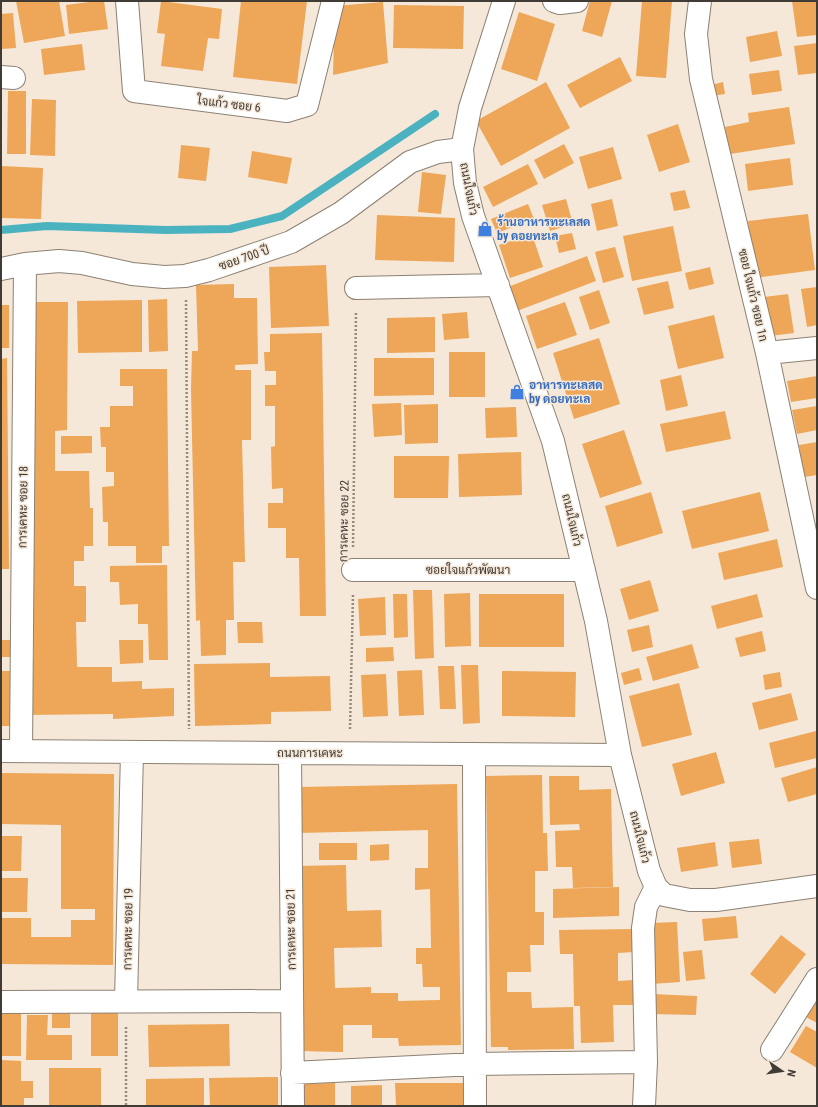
<svg xmlns="http://www.w3.org/2000/svg" width="818" height="1107" viewBox="0 0 818 1107" font-family="'Roboto Condensed',Sarabun,sans-serif">
	<style>
		.lines { fill: none; stroke-linecap: round; stroke-linejoin: round }
		.stream { stroke: #4bb3bf; stroke-width: 8 }
		.building { fill: #eea658 }
		.minor-casing { stroke: #8c8173; stroke-width: 24 }
		.path { stroke: #938a80; stroke-width: 2.5; stroke-dasharray: 2 2; stroke-linecap: butt }
		.minor { stroke: #fff; stroke-width: 22 }
		.labels { text-anchor: middle; stroke-width: 3; stroke-linejoin: round; paint-order: stroke }
		.street-label { font-size: 12px; fill: #413b35; stroke: #f5e8d9 }
		.shop-label { font-size: 12px; font-weight: bold; fill: #366cbe; stroke: #f5e8d9; text-anchor: start }
	</style>
	<rect width="100%" height="100%" fill="#f5e8d9"/>
	<g class="lines">
		<!-- stream -->
		<path class="stream" d="M1,230L47,226L165,230L230,229L282,216L435,114"/>
	</g>
	<!-- building -->
	<path class="building" d="M16,1H59L65,36L24,43Z
		M97,1H104L108,29L69,34L66,5Z
		M161,1L222,9L219,39L208,38L203,71L161,66L165,34L157,33Z
		M241,1H307L297,84L233,77Z
		M590,1H612L602,37L582,31Z
		M642,1H672L666,78L636,76Z
		M792,1H817V35L797,37Z
		M383,2L388,63L333,75L335,6Z
		M394,5L464,6L463,49L393,48Z
		M519,12L555,24L537,81L501,69Z
		M13,13L16,48L1,49V14Z
		M777,31L782,56L750,62L746,37Z
		M817,43V73L798,75L794,46Z
		M82,44L85,70L44,75L41,49Z
		M620,57L632,81L580,108L567,85Z
		M779,70L782,91L752,95L749,74Z
		M546,82L570,128L501,166L476,121Z
		M723,82L725,94L712,96L711,85Z
		M8,91H26V154H7Z
		M32,99L56,100L55,156L30,155Z
		M789,107L795,144L730,154L725,127L749,122L748,113Z
		M678,124L690,162L659,172L647,135Z
		M564,144L574,163L544,179L534,160Z
		M181,145L210,148L206,181L178,178Z
		M613,147L622,179L588,189L579,157Z
		M252,151L292,158L287,184L248,177Z
		M790,158L793,185L748,191L745,164Z
		M528,164L538,184L493,207L483,187Z
		M1,166L43,168L41,219L1,218Z
		M422,172L446,175L441,214L418,212Z
		M685,190L690,208L674,211L670,193Z
		M566,199L573,224L550,231L542,205Z
		M612,199L618,226L597,231L591,204Z
		M528,204L534,219L497,233L491,219Z
		M808,214L815,270L755,278L748,221Z
		M377,215L455,218L454,262L375,260Z
		M673,226L682,271L632,281L623,236Z
		M572,233L576,249L559,253L555,236Z
		M532,234L543,267L510,278L499,245Z
		M615,247L624,277L603,283L595,252Z
		M587,256L596,281L517,311L508,287Z
		M326,265L329,326L271,328L269,267Z
		M710,267L714,284L689,290L685,273Z
		M668,281L674,308L644,315L637,288Z
		M234,284V298H257L258,364L235,365V370H251V440H242L245,562H233L234,620H226V655L201,656L200,620L196,621L191,389L192,351H198L196,285Z
		M817,287V325L807,327L801,289Z
		M599,290L610,323L590,330L579,297Z
		M788,294L794,333L770,336L764,297Z
		M167,299L168,351L149,352L148,300Z
		M142,300V352L78,353L77,301Z
		M28,302H68L67,430L55,431V471H89L90,508H93V546H84V561H74V586H86V622H76L77,667H112V682L142,681V689L174,688V716L113,719V714L27,715V658H34Z
		M565,302L577,335L537,349L526,316Z
		M1,305H9V348H1Z
		M467,312L469,338L444,340L442,314Z
		M714,315L724,358L678,369L668,326Z
		M435,317V352L387,353V318Z
		M322,333L326,616H300L299,558H286V528H268V503H283V488L272,489L271,447L275,446V406H265V385H276V371H265L264,352H270V334Z
		M599,338L620,404L574,419L553,353Z
		M449,352H485V397H449Z
		M7,358L9,569H1V359Z
		M374,358H434V395L374,396Z
		M120,369H167L169,546H162V563H136V546H108V522H103L102,487L114,486V472H106V447H101L100,427H110V406H133V386H120Z
		M681,375L688,406L666,411L660,380Z
		M817,376V398L791,402L787,381Z
		M401,403L402,435L374,437L372,404Z
		M438,404V443L405,444L404,405Z
		M817,406V430L797,434L792,410Z
		M516,407L517,437L486,438L485,408Z
		M725,411L731,439L666,452L660,424Z
		M624,430L642,484L600,498L582,444Z
		M61,436H92V453L61,454Z
		M817,442V475L804,477L799,445Z
		M521,452L522,495L459,497L458,454Z
		M394,456H449L448,498H394Z
		M651,492L663,533L617,547L605,506Z
		M760,492L769,531L692,549L682,511Z
		M777,539L783,567L724,580L718,553Z
		M167,565L168,660H149L148,624H138V604L120,605L119,582H110V566Z
		M650,580L659,611L629,620L620,589Z
		M413,590H432L434,658L415,659Z
		M470,593L471,646L445,647L444,594Z
		M393,594H407L408,637L394,638Z
		M479,594H564V647H479Z
		M757,594L763,617L717,629L711,606Z
		M385,597L386,635L360,636L358,599Z
		M237,622H262L263,643H238Z
		M649,625L653,647L632,652L627,630Z
		M762,631L766,651L740,657L735,638Z
		M1,640H10V657H1Z
		M119,640H143V663L120,664Z
		M692,644L699,668L653,681L646,657Z
		M393,647L394,661L366,662V648Z
		M270,663V677L330,676L331,711L271,712V724L195,726L194,664Z
		M461,665H478L480,723L463,724Z
		M438,666H454L456,709H440Z
		M639,668L642,680L624,685L621,673Z
		M422,670L424,715L399,716L397,671Z
		M1,671H11L12,726H1Z
		M502,671L576,672L575,717L502,716Z
		M780,672L782,687L765,690L763,675Z
		M386,674L388,716L363,717L361,675Z
		M679,683L692,735L642,747L629,696Z
		M791,693L798,720L759,730L752,703Z
		M816,731L817,758L775,768L769,743Z
		M716,752L725,783L681,796L672,764Z
		M817,767V794L788,802L781,778Z
		M1,773L114,774L113,965L1,964V918H31V937H71V920H95V909H61V825L1,824Z
		M542,775L543,833H547L548,871H535V912H544V945H530L531,972H507V992H531L532,1008L573,1007L574,1049L508,1050V1047H491L486,776Z
		M549,776H579V790L611,789L613,887L573,888L572,867H556L555,831L580,830L579,824L550,825Z
		M457,784L461,1045L399,1046L398,1038H372V1025H343V1052L298,1051V866L346,865L347,911L381,910L382,947L334,948L335,988L371,987V993H398V1001L440,1000V987H423L422,964H416V948H431L430,889L415,890V868H428V830L299,833L298,787Z
		M1,836H22L21,871H1Z
		M759,839L762,864L732,868L729,842Z
		M715,842L718,866L681,872L677,848Z
		M319,843H357V860H319Z
		M389,844V860L370,861V845Z
		M1,878H28L27,912H1Z
		M619,887V916L553,918V889Z
		M736,916L738,938L704,941L702,919Z
		M677,922L680,982L652,984L649,923Z
		M634,929V952L618,953V981L634,980L635,1005H613L614,1042L581,1043L580,1006H574L573,954H560L559,930Z
		M781,935L806,954L775,994L750,974Z
		M702,950L705,979L686,981L683,952Z
		M652,994L697,996L696,1015L651,1014Z
		M815,1002L817,1003V1023L806,1017Z
		M1,1005H21V1056H1Z
		M52,1005H70V1028H52Z
		M91,1007H118V1056H91Z
		M27,1015H48L47,1035H72V1060H26Z
		M229,1024L230,1066L149,1067L148,1025Z
		M806,1026L817,1032V1068L790,1052Z
		M1,1060L21,1061V1081H33V1098H24V1106H1Z
		M49,1068H101V1106H49Z
		M278,1077V1106H210L209,1078Z
		M204,1078V1106H146V1079Z
		M335,1083V1106H300V1084Z
		M395,1083H463V1106H396Z
		M382,1085V1106H351V1086Z"/>
	<g class="lines">
		<!-- minor casing -->
		<g class="minor-casing">
			<path id="minor" d="M127,1L134,91L287,111L307,105L333,1
				M504,1L470,108L462,149L465,183L473,216L553,441L596,621L620,755L649,871L656,887L664,895L690,900H716L817,886
				M554,1L560,3L577,1
				M700,1L696,34L701,79L767,353L817,588
				M1,77L14,78
				M1,269L25,264L59,261L82,263L132,274L164,277L185,276L209,270L291,242L341,213L410,162L438,152L462,149
				M356,288L498,285
				M767,353L817,348
				M353,570H584
				M1,751L620,755
				M21,751L25,264
				M290,753L293,1106
				M474,754L475,1106
				M126,1001L132,752
				M1,1002L292,1001
				M772,1050L817,979
				M292,1073L475,1064L646,1062
				M644,1106L646,1062L643,928L646,907L656,887"/>
		</g>
		<!-- path -->
		<path class="path" d="M186,300L189,729
			M353,547L356,312
			M350,729L353,594
			M126,1027V1106"/>
		<!-- minor -->
		<use href="#minor" class="minor"/>
	</g>
	<!-- icons -->
	<defs>
		<g id="shop-bare" transform="scale(1.2)"><path d="M-5-2.5h2.3a2.7 3.5 0 0 1 5.4 0H5L5.5 6h-11ZM-1.5-2.5h3a1.5 2.3 0 0 0-3 0Z" fill="#3f7fe0" stroke="#f5e8d9" stroke-width="2.5" paint-order="stroke"/></g>
	</defs>
	<g fill-rule="evenodd">
		<use href="#shop-bare" x="485" y="229"/>
		<use href="#shop-bare" x="517" y="392"/>
	</g>
	<g class="labels">
		<!-- street labels -->
		<g class="street-label">
			<text transform="translate(229 104) rotate(7)" y="4">ใจแก้ว ซอย 6</text>
			<text transform="translate(469 189) rotate(79)" y="4">ถนนใจแก้ว</text>
			<text transform="translate(244 258) rotate(-19)" y="4">ซอย 700 ปี</text>
			<text transform="translate(753 295) rotate(77)" y="4">ซอย ใจแก้ว ซอย 1ก</text>
			<text transform="translate(23 507) rotate(-89)" y="4">การเคหะ ซอย 18</text>
			<text transform="translate(572 520) rotate(77)" y="4">ถนนใจแก้ว</text>
			<text transform="translate(344 521) rotate(-89)" y="4">การเคหะ ซอย 22</text>
			<text x="468" y="574">ซอยใจแก้วพัฒนา</text>
			<text x="310" y="757">ถนนการเคหะ</text>
			<text transform="translate(640 837) rotate(76)" y="4">ถนนใจแก้ว</text>
			<text transform="translate(128 929) rotate(-89)" y="4">การเคหะ ซอย 19</text>
			<text transform="translate(291 929) rotate(-91)" y="4">การเคหะ ซอย 21</text>
		</g>
		<!-- shop labels -->
		<g class="shop-label">
			<text x="497" y="226">ร้านอาหารทะเลสด<tspan x="497" dy="14">by ดอยทะเล</tspan></text>
			<text x="529" y="389">อาหารทะเลสด<tspan x="529" dy="14">by ดอยทะเล</tspan></text>
		</g>
	</g>
	<!-- border -->
	<rect width="818" height="1107" fill="none" stroke="#413b35" stroke-width="4"/>
	<!-- north arrow -->
	<g transform="translate(782 1071) rotate(103)" stroke="#f5e8d9" stroke-width="3" paint-order="stroke">
	<path d="M0-3L7 15L0 10L-7 15Z" fill="#413b35"/>
	<text y="-6" font-size="11" font-weight="bold" text-anchor="middle" fill="#413b35">N</text>
	</g>
</svg>
